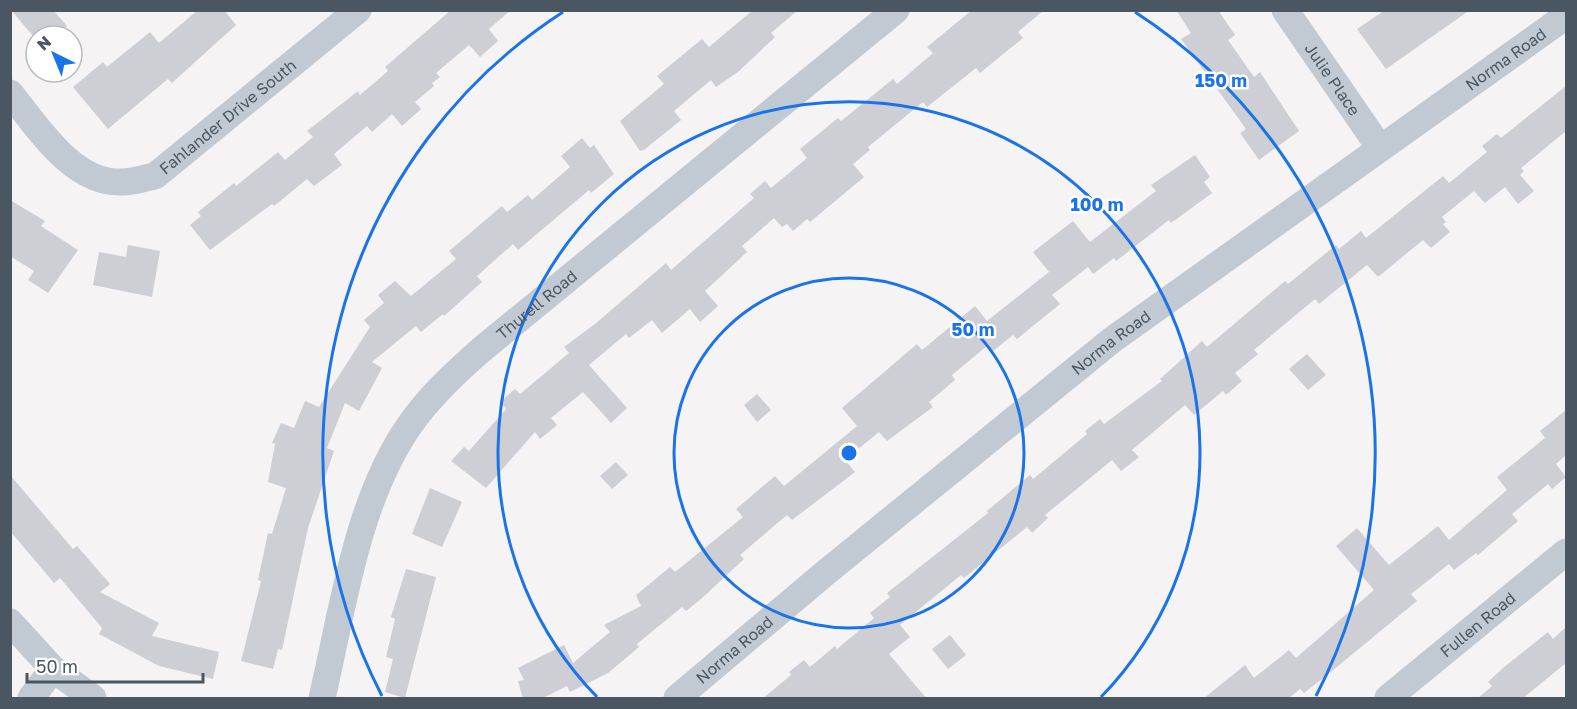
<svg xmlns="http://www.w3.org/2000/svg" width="1577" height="709" viewBox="0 0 1577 709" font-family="'Golos Text',sans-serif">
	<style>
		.building { fill: #cdcfd5 }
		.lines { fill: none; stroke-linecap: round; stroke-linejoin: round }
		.minor { stroke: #c1cad2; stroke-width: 27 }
		.ring { fill: none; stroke: #1a73e8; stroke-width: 3 }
		.labels { text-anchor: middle; stroke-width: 5; stroke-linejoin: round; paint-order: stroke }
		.street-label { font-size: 16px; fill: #4a5661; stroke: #fff }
		.centre { fill: #1a73e8; stroke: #fff; stroke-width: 3 }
		.ring-label { font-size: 18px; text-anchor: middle; font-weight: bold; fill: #1a73e8; stroke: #fff; stroke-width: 5; stroke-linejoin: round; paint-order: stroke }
	</style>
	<rect width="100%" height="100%" fill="#f5f3f3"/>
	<!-- building -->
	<path class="building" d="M11,10H53L67,26L56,36H33Z
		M198,10H224L236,25L172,83L168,79L108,129L73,87L103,62L107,67L150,32L159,43Z
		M451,10H511L489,29L498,41L480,57L469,45L436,73L440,77L432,83L434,86L415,102L421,109L402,126L392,114L372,132L367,126L334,154L342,165L314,186L307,179L274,206L272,204L210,250L190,225L201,216L198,212L234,183L236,186L278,152L285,160L313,137L307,131L358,91L360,95L388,71L385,67Z
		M753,10H798L771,33L775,37L738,72L716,87L711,80L674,111L681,120L644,150L640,151L620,121L664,84L657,76L702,39L709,47Z
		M972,10H1044L1018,32L1023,38L980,73L976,68L927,107L923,102L868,147L870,150L853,164L864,177L810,222L807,219L793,231L787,224L782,227L774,218L742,246L747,252L705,291L718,306L700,322L690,309L662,333L652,320L629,338L626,334L589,365L627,408L611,423L583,392L551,418L557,425L540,439L535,432L486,488L451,461L464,447L469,451L506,409L500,402L515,389L520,394L569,353L564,347L595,324L666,263L671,270L754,198L750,194L765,181L771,188L807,158L800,149L838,118L841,121L893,79L897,84L933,53L927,47Z
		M1176,10H1218L1235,35L1228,40L1254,77L1260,72L1299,131L1259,160L1240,133L1246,129L1181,39L1191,33Z
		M1385,10H1470L1386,69L1357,29Z
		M1566,86V131L1521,168L1524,171L1520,175L1534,191L1518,204L1505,187L1485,203L1474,191L1442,217L1446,222L1443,224L1450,232L1431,248L1423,240L1378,277L1367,265L1319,304L1315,299L1254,350L1258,354L1235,373L1242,381L1226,395L1223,391L1194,415L1185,405L1132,450L1139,457L1121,471L1112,460L1045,515L1048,518L1032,533L1027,527L964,578L961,575L900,625L910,637L889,654L927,699H762L791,675L789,672L804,660L810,667L835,646L837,649L874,618L870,613L890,597L887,593L988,513L987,511L1030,475L1033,479L1087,434L1085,431L1100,419L1104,424L1162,381L1160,379L1202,341L1207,347L1285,281L1288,284L1336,245L1339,249L1361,231L1366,238L1443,176L1449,183L1487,152L1482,146L1497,134L1501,138Z
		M582,138L590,148L594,145L614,174L591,193L589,190L518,250L513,244L477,276L482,282L444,316L443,314L421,332L416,326L372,362L382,368L359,411L345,403L327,448L334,451L308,528L282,650L278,649L273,669L241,661L261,581L258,580L268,533L272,534L286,488L268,482L275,444L272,443L281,423L294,428L305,401L319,407L370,327L364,320L384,303L378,295L395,281L411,296L456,259L449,251L502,206L507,212L528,195L532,200L570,167L561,156Z
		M1195,155L1210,177L1204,182L1212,193L1171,223L1169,220L1116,261L1114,258L1093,274L1088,267L1052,295L1060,304L1017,339L1013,335L992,352L987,346L952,375L955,380L929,402L933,407L887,441L879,432L845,460L855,472L792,520L787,515L740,555L744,559L701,599L686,611L682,607L637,644L639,647L608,673L570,692L567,686L541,699H523L518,681L524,680L518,668L564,645L573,663L610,632L604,625L641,606L636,595L670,567L675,572L743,517L736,509L775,476L784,486L857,426L842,408L917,344L922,350L975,306L987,321L1049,272L1033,252L1073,221L1090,242L1156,191L1151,185Z
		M10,200L45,221L41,226L78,250L48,293L28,280L34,271L10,256Z
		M128,245L160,251L152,297L93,285L99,252L126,257Z
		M1307,354L1326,375L1308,390L1289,369Z
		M757,394L771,410L757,422L744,405Z
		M1566,410V455L1556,464L1566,477L1552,489L1548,484L1512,514L1518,521L1478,555L1476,553L1454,570L1449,564L1411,594L1417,601L1327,675L1304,693L1300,689L1288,699H1203L1245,665L1254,678L1289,650L1296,658L1374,590L1336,546L1357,528L1389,565L1438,526L1449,540L1507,490L1497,477L1545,438L1540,431Z
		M616,462L628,475L612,489L600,476Z
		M10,475L73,549L77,546L110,584L100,592L159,623L152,636L219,652L213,679L159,666L99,634L102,628L60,578L54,583L10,531Z
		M430,488L462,502L442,547L412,534Z
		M406,569L436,577L405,698L385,692L393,659L386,657L395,619L391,617Z
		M1566,627V663L1522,699H1477L1492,686L1488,682L1503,668L1548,632L1553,639Z
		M950,635L966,655L948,669L932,649Z"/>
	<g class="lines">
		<!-- minor -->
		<g class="minor">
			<path id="s1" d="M1285,10L1380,148"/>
			<path id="s2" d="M10,93C38,127 73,185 123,182C133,182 144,178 155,176L358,10"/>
			<path d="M10,622L53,669L93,698"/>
			<path d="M31,698L53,669"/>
			<path id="s3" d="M322,698C343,609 356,503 409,426C429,397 455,373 481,350L896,10"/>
			<path id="s4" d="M677,698L824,574L1112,340L1566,16"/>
			<path id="s5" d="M1388,698L1566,552"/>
		</g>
	</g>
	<!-- distance rings -->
	<g class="ring">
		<circle cx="849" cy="453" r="175"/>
		<path d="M597 697A351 351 0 1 1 1101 697"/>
		<path d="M382 696A526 526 0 0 1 563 12M1135 12A526 526 0 0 1 1316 696"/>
	</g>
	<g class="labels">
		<!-- street labels -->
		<g class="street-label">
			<text dy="6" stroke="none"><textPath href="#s4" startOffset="1047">Norma Road</textPath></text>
			<text dy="6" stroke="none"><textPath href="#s1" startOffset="84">Julie Place</textPath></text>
			<text dy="6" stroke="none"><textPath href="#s2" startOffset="276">Fahlander Drive South</textPath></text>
			<text dy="6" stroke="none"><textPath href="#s3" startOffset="464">Thurell Road</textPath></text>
			<text dy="6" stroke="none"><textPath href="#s4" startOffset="561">Norma Road</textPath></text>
			<text dy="6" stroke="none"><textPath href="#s5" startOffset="116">Fullen Road</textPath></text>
			<text dy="6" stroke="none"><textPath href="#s4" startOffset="75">Norma Road</textPath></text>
		</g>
	</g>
	<circle cx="849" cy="453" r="9" class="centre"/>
	<g class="ring-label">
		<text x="1221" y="87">150 m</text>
		<text x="1097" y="211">100 m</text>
		<text x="973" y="336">50 m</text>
	</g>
	<!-- border -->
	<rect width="1577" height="709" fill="none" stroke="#4a5661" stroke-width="24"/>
	<!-- north arrow -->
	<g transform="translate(54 54) rotate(317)"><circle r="28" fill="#ffffff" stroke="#b7bbc0" stroke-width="1.5"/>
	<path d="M0-4.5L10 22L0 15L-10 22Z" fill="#1a73e8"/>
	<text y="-9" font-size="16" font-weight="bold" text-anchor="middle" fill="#4a5661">N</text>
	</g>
	<!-- scale -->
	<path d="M27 673v9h176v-9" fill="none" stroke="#4a5661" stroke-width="3"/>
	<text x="36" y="673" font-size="18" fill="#4a5661" stroke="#ffffff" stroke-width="4.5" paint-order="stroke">50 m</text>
</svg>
